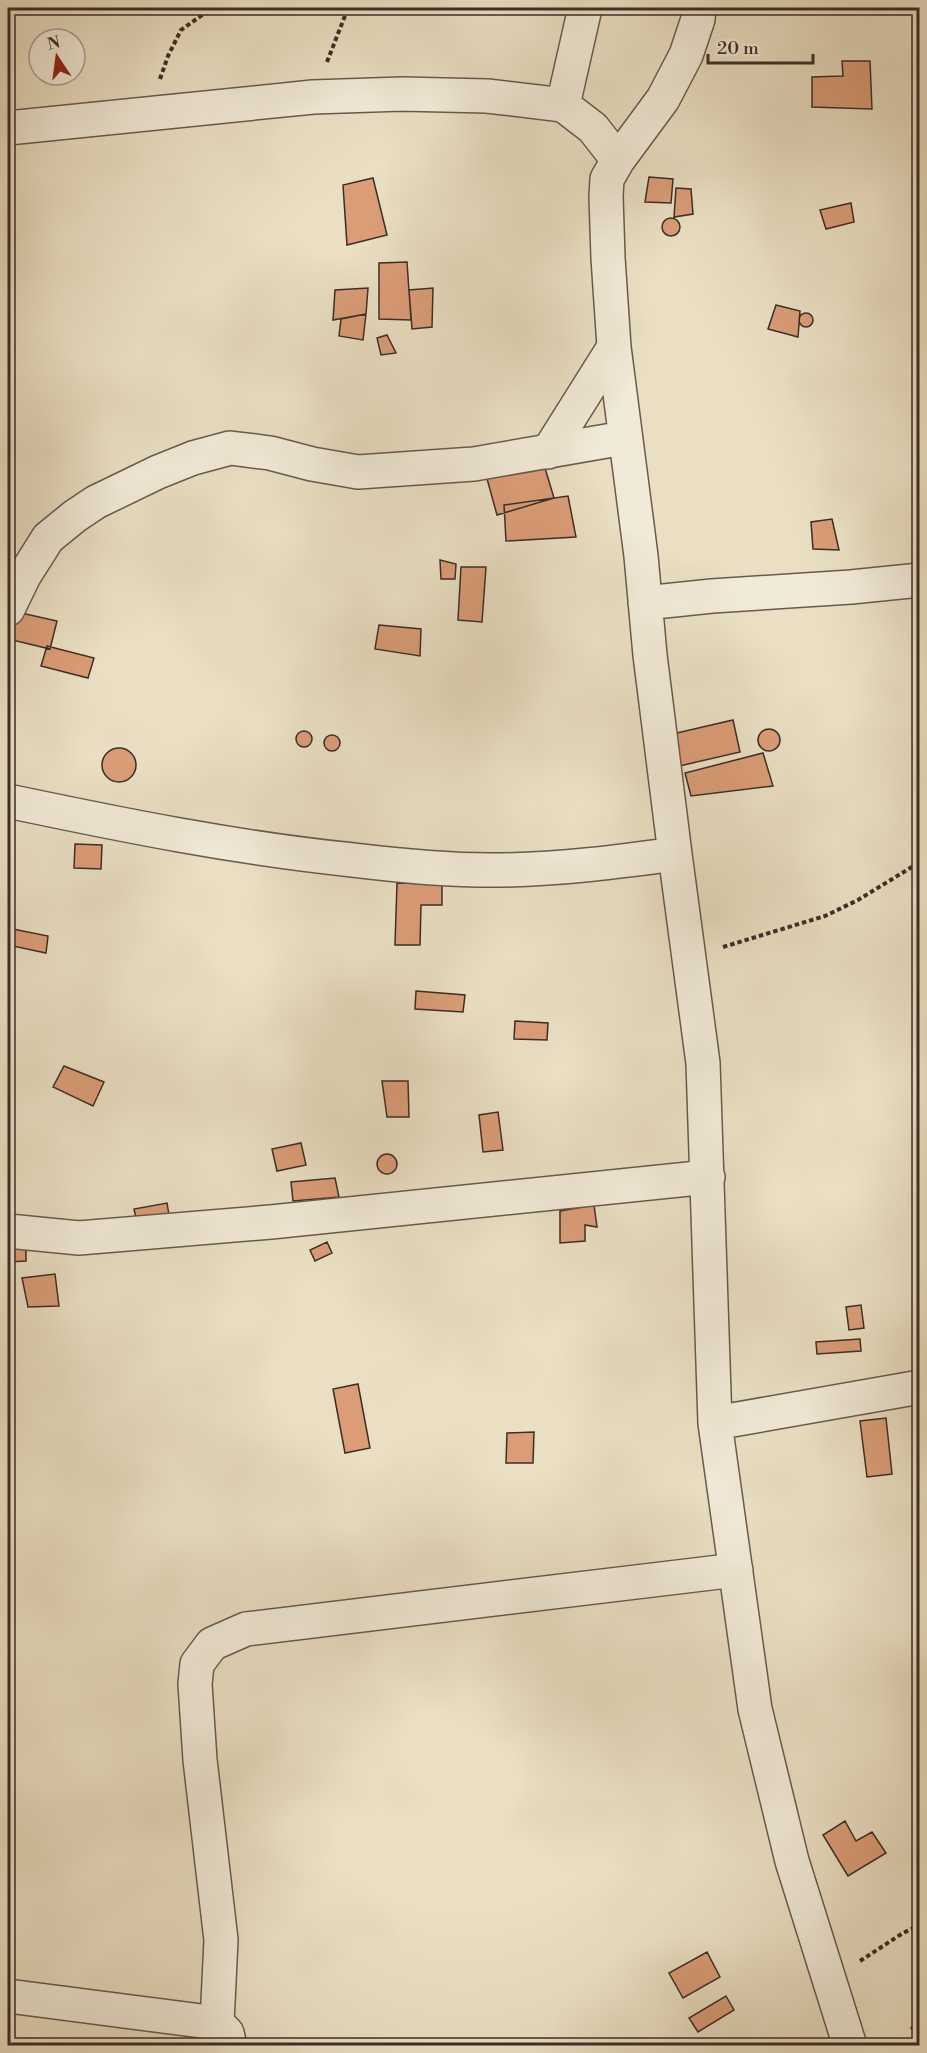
<svg xmlns="http://www.w3.org/2000/svg" width="927" height="2053" viewBox="0 0 927 2053" font-family="'Libre Bodoni',serif">
	<style>
		.building { fill: #db9d78; stroke: #3c2d27; stroke-width: 1.5 }
		.lines { fill: none; stroke-linecap: round; stroke-linejoin: round }
		.minor-casing { stroke: #685a4e; stroke-width: 36 }
		.path { stroke: #3c2d27; stroke-width: 4; stroke-dasharray: 4.5 3; stroke-linecap: butt }
		.minor { stroke: #f1ead8; stroke-width: 33 }
	</style>
	<rect width="100%" height="100%" fill="#eadfc3"/>
	<filter id="stains"><feTurbulence type="fractalNoise" baseFrequency=".00333" numOctaves="4"/><feColorMatrix values="0 0 0 0 .2 0 0 0 0 .09 0 0 0 0 .02 0 0 0 .5 -.17"/></filter>
	<radialGradient id="worn" r=".72"><stop offset=".6" stop-color="#630" stop-opacity="0"/><stop offset="1" stop-color="#630" stop-opacity=".3"/></radialGradient>
	<!-- building -->
	<path class="building" d="M842,61H870L872,109L812,107V77L843,76Z
		M649,177L673,179L671,203L645,202Z
		M373,178L387,235L347,245L343,185Z
		M676,188L691,189L693,214L674,217Z
		M851,203L854,222L826,229L820,210Z
		M662 227a9 9 0 1 1 18 0a9 9 0 1 1-18 0Z
		M407,262L411,320L379,319V263Z
		M368,288L366,314L333,320L335,290Z
		M433,288L432,327L412,329L409,290Z
		M776,305L800,311L798,337L768,329Z
		M799 320a7 7 0 1 1 14 0a7 7 0 1 1-14 0Z
		M366,314L363,340L339,336L341,319Z
		M387,335L396,353L381,355L377,338Z
		M542,458L554,498L497,515L486,475Z
		M568,496L576,537L506,541L504,505Z
		M832,519L839,550L813,549L811,522Z
		M440,560L456,564L455,579H441Z
		M461,567H486L482,622L458,620Z
		M8,610L57,621L50,649L8,639Z
		M379,625L421,629L420,656L375,649Z
		M47,646L94,658L88,678L41,666Z
		M733,720L740,752L675,767L668,735Z
		M758 740a11 11 0 1 1 22 0a11 11 0 1 1-22 0Z
		M296 739a8 8 0 1 1 16 0a8 8 0 1 1-16 0Z
		M324 743a8 8 0 1 1 16 0a8 8 0 1 1-16 0Z
		M102 765a17 17 0 1 1 34 0a17 17 0 1 1-34 0Z
		M763,753L773,786L691,796L685,773Z
		M75,844L102,845L101,869L74,868Z
		M397,883L442,884V905H421L420,945H395Z
		M8,928L48,936L46,953L8,945Z
		M416,991L465,995L463,1012L415,1009Z
		M515,1021L548,1023L547,1040L514,1039Z
		M64,1066L104,1082L93,1106L53,1087Z
		M382,1081H408L409,1117H387Z
		M498,1112L503,1150L483,1152L479,1115Z
		M301,1143L306,1165L277,1171L272,1149Z
		M377 1164a10 10 0 1 1 20 0a10 10 0 1 1-20 0Z
		M335,1178L339,1197L293,1201L291,1182Z
		M167,1203L170,1221L138,1227L134,1209Z
		M594,1205L597,1227L585,1225V1241L560,1243V1211Z
		M8,1231H26V1261L8,1262Z
		M327,1242L332,1253L315,1261L310,1250Z
		M55,1274L59,1306L28,1307L22,1278Z
		M8,1277L13,1278L8,1308Z
		M861,1305L864,1328L849,1330L846,1307Z
		M860,1339L861,1351L817,1354L816,1342Z
		M358,1384L370,1448L345,1453L333,1389Z
		M886,1418L892,1474L867,1477L860,1421Z
		M534,1432L533,1463H506L507,1433Z
		M845,1821L856,1841L872,1832L886,1853L848,1876L823,1835Z
		M707,1952L720,1977L683,1998L669,1973Z
		M726,1996L734,2010L698,2032L689,2018Z
		M920,2023V2042L911,2028Z"/>
	<g class="lines">
		<!-- minor casing -->
		<g class="minor-casing">
			<path id="minor" d="M699,8L698,19L686,55L663,99L618,160L607,179L606,196L608,258L614,347L641,556L650,655L675,854L703,1063L715,1423L755,1709L792,1861L850,2046
				M563,105L585,8
				M8,128L313,97L402,94L487,96L563,105L593,128L618,160
				M548,452L614,347
				M645,603L712,596L851,587L920,580
				M8,609L24,576L48,538L75,516L96,502L158,472L193,458L230,448L270,453L312,464L358,472L474,464L624,438
				M8,801C122,825 236,848 353,860C402,866 453,871 503,870C561,869 617,862 675,854
				M8,1231L79,1238L271,1222L708,1177
				M715,1423L920,1387
				M8,1996L217,2023L227,2033L230,2046
				M217,2023L221,1940L200,1760L195,1684L197,1664L212,1644L246,1629L736,1570"/>
		</g>
		<!-- path -->
		<path class="path" d="M327,62L348,8
			M160,79L168,56L181,30L212,8
			M723,947L825,916L858,900L920,862
			M860,1961L903,1933L920,1925"/>
		<!-- minor -->
		<use href="#minor" class="minor"/>
	</g>
	<!-- margin -->
	<rect width="927" height="2053" fill="none" stroke="#eadfc3" stroke-width="30"/>
	<rect x="9" y="9" width="909" height="2035" fill="none" stroke="#3c2d27" stroke-width="3"/>
	<rect x="15" y="15" width="897" height="2023" fill="none" stroke="#3c2d27" stroke-width="1.5"/>
	<!-- north arrow -->
	<g transform="translate(57 57) rotate(347)"><circle r="28" fill="#f1ead8" stroke="#a99e91" stroke-width="1.5"/>
	<path d="M0-4.5L10 22L0 15L-10 22Z" fill="#8f2418"/>
	<text y="-9" font-size="16" font-weight="bold" text-anchor="middle" fill="#3c2d27">N</text>
	</g>
	<!-- scale -->
	<path d="M708 54v9h105v-9" fill="none" stroke="#3c2d27" stroke-width="3"/>
	<text x="717" y="54" font-size="18" fill="#3c2d27" stroke="#f1ead8" stroke-width="4.5" paint-order="stroke">20 m</text>
	<rect width="100%" height="100%" filter="url(#stains)"/>
	<rect width="100%" height="100%" fill="url(#worn)"/>
</svg>
